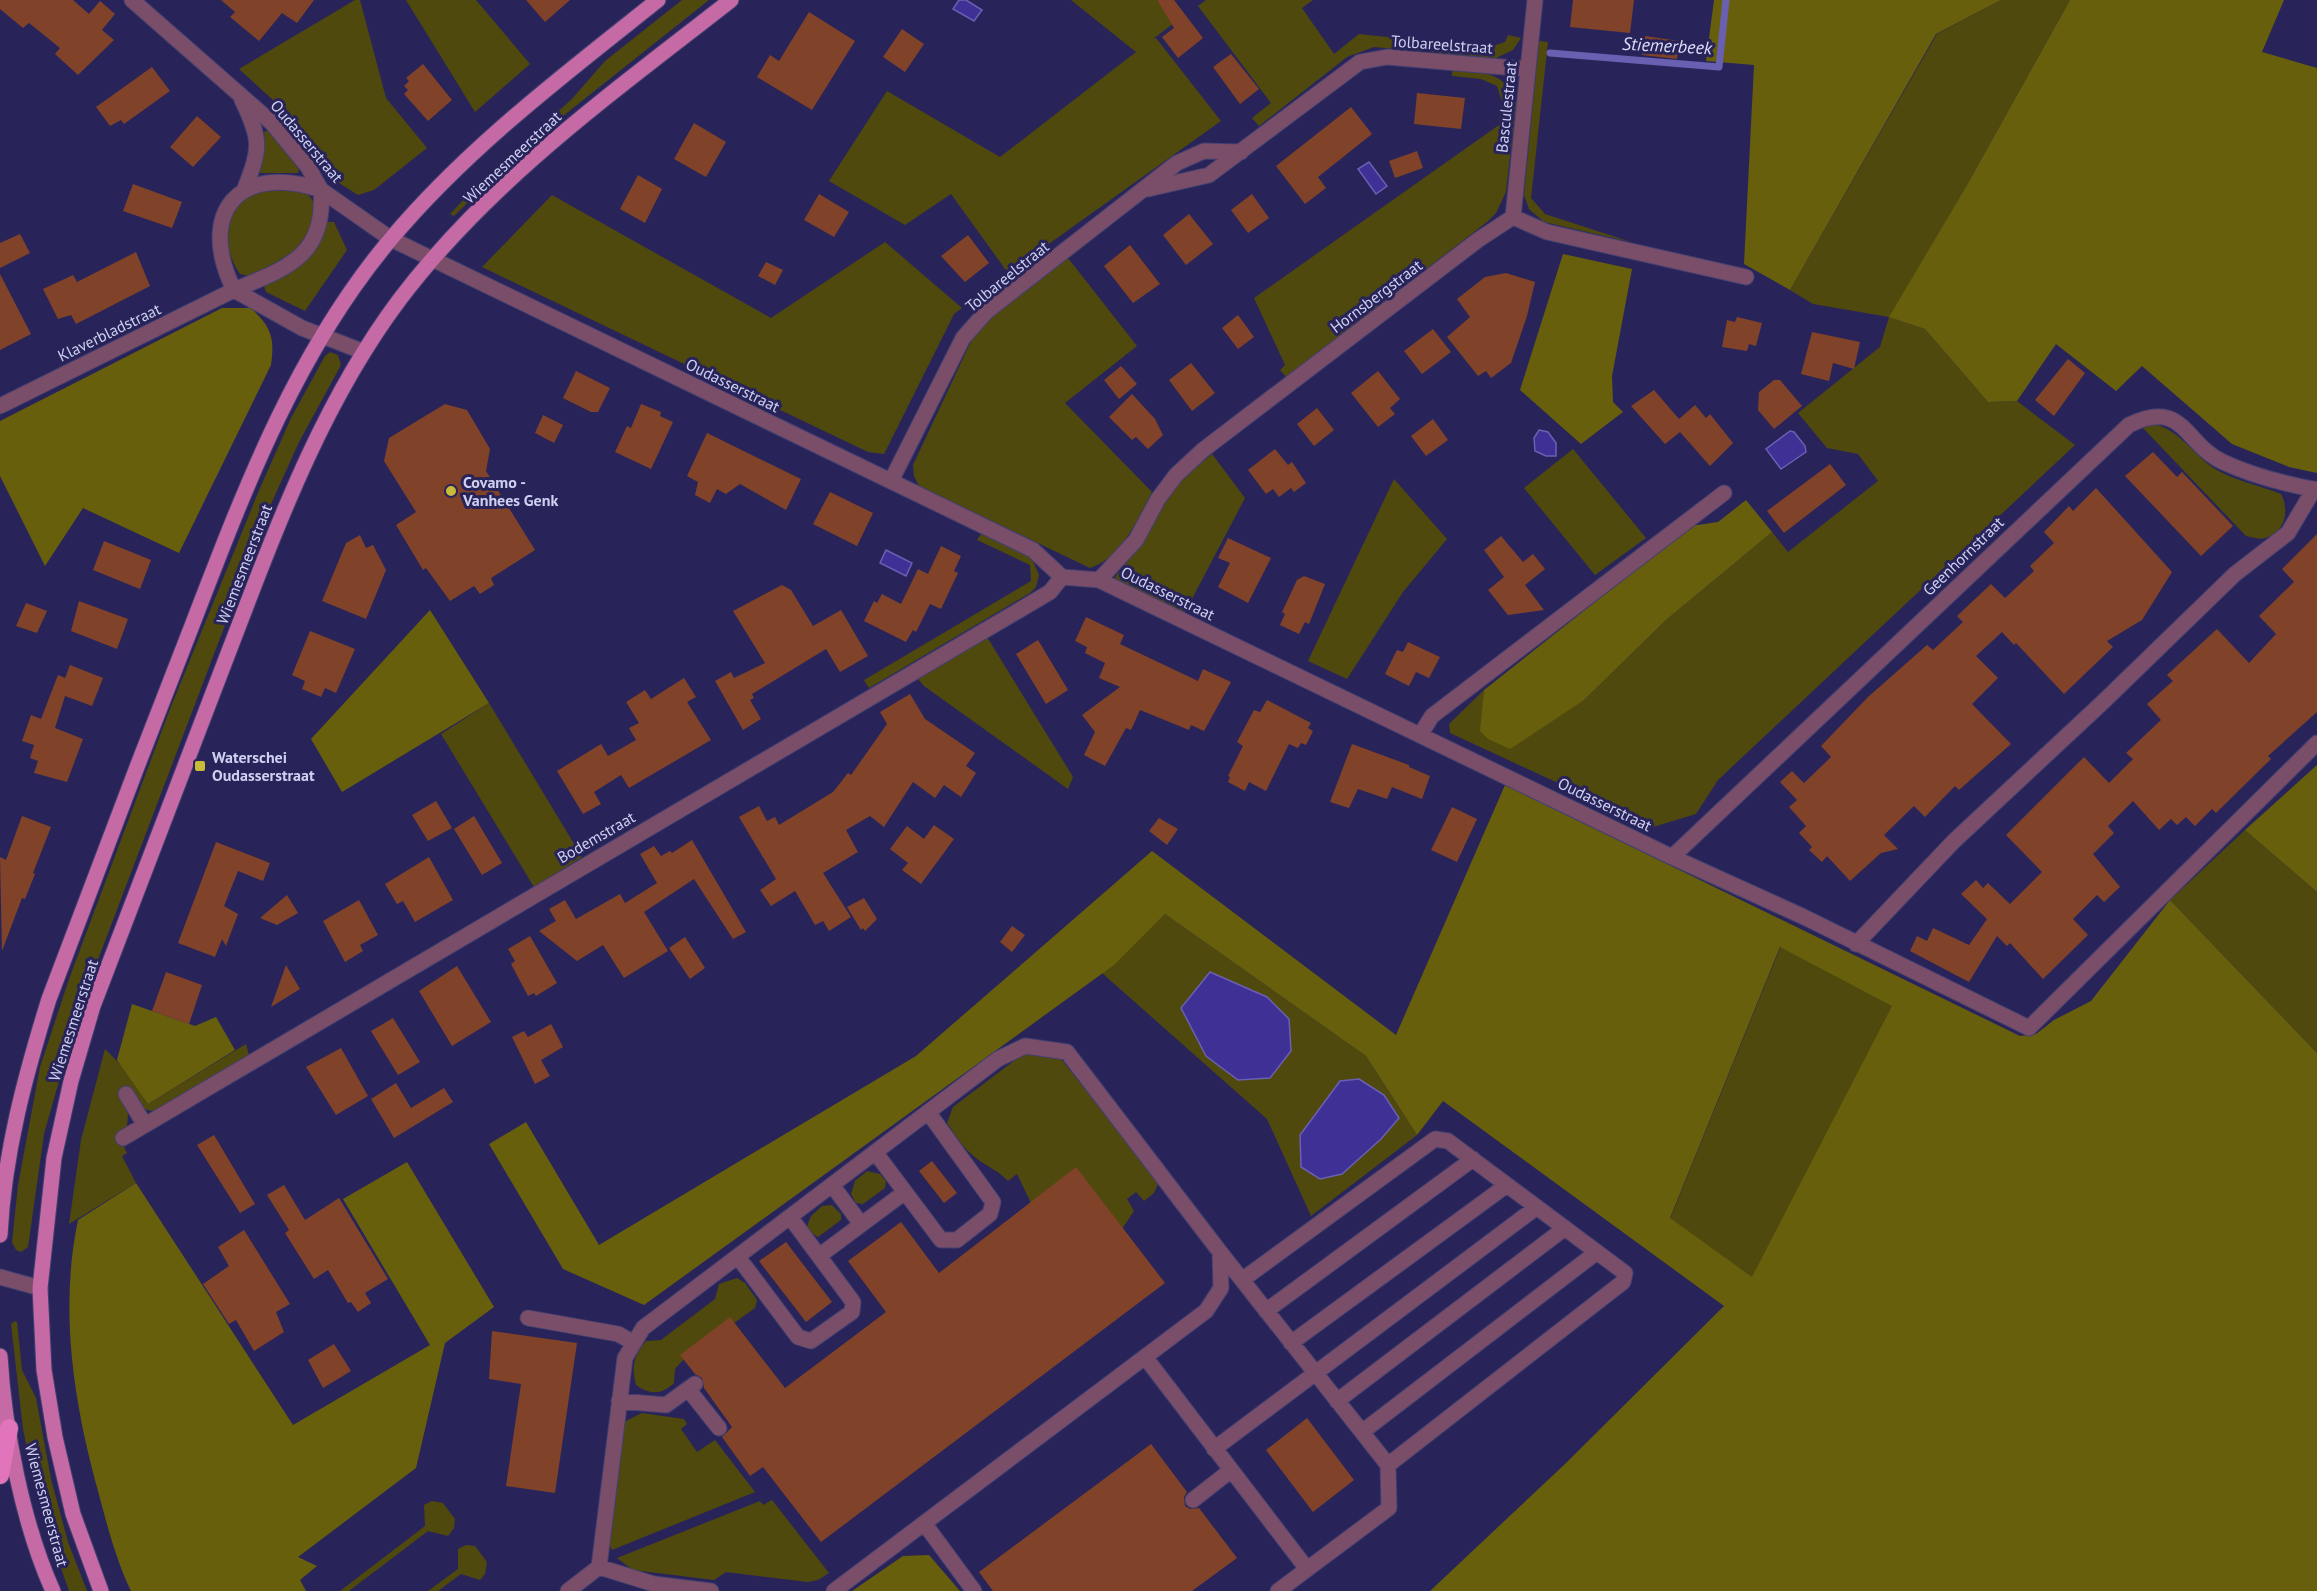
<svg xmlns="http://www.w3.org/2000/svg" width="2317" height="1591" viewBox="0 0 2317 1591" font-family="'PT Sans',sans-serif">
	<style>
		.green { fill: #50490d }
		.forest { fill: #685f0d; fill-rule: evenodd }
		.water { fill: #3f3096; stroke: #6a60b2; stroke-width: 1.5 }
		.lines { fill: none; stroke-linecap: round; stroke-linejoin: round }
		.stream { stroke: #6a60b2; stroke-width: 7 }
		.building { fill: #804228 }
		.minor-casing { stroke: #434071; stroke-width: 17 }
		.major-casing { stroke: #434071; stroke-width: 17 }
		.highway-casing { stroke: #434071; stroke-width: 20 }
		.minor { stroke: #7a4d69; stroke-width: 15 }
		.major { stroke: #c56aa4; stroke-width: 15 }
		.highway { stroke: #e274bb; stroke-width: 18 }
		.poi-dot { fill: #c9ba3a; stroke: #282459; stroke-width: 2 }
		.labels { text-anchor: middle; stroke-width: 6; stroke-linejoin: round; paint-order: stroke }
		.street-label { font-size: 16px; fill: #ced0f2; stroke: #282459 }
		.poi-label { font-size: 16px; font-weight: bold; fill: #ced0f2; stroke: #282459; text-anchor: start }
		.water-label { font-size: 18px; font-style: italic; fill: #dddffb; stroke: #282459 }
	</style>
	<rect width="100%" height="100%" fill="#282459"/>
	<!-- green -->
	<path class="green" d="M355,0H360L386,98L427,148L374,190L358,195L339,183L273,100L239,69Z
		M406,0H476L530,64L475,112Z
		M682,0H709L524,147L454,216L450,214L497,165L571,100L605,61Z
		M1071,0H1157L1174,23L1153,39L1156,38L1221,121L1008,273L951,194L905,225L829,181L887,91L1000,157L1136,52Z
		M1206,0H1313L1302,8L1334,54L1359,34L1487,48L1505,42L1508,35L1521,38L1513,50L1496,58L1374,47L1347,57L1259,126L1252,118L1271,103L1198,6Z
		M2001,0H2070L1967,185L1890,317L1925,329L1988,402L2017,401L2075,445L1718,780L1696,814L1653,827L1450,733L1449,724L1484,690L1481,731L1584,700L1666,620L1772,532L1788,552L1878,481L1858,454L1827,448L1798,413L1880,347L1889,317L1813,304L1790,290L1937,34Z
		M1539,41L1548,42L1531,198L1545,214L1631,242L1544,222L1529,209L1524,195Z
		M1452,70C1483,74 1504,69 1516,103L1506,192L1496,213L1487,222L1286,377L1280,370L1285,365L1254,298L1499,125L1502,102L1497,86L1481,79L1452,76Z
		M269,130L299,169L298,173H260L258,169L265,145L264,132Z
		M291,186C296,189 304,191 308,195C325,209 304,243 291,253C278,262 262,269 249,276L240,274C221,248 223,209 254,193C263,188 281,188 291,186Z
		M552,195L771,318L885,242L962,308L954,314L884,454L868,452L482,267Z
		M327,222H334L347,250L305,311L266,292L264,286L267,282L325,229Z
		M1068,258L1137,346L1065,403L1152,492C1138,518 1122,558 1090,568L919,486L914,476L913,465L974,335L981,324Z
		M330,352L338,355L341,365L299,442L271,504L80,1007L44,1134L28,1247L21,1252L16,1250L12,1242L18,1185L40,1067L69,979L170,709L260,488L291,418L325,356Z
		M2152,424C2179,428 2193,455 2215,469C2236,481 2258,485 2281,494C2290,510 2285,533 2265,538C2259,540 2252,537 2246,536L2143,428Z
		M1573,449L1646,538L1595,575L1524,488Z
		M1212,454L1245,498L1184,614L1117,581L1115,577L1143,542L1177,483Z
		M1394,479L1447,539L1403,592L1347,679L1308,661Z
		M981,534L1031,557L1039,575L1036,587L1030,593L869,688L864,680L1031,581L1030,565L977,540Z
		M987,637L1073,777L1068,789L924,686L917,678Z
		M489,703L582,857L534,887L441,734Z
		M2245,830L2317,892V1053L2170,900Z
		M1165,914L1366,1056L1417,1135L1311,1216L1267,1119L1102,973Z
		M1781,946L1893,1005L1753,1278L1670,1219Z
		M246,1044L249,1055L158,1109L151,1111L141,1108L128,1089L118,1094L128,1114L127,1126L117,1133L127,1153L122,1156L136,1183L69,1224L81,1140L105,1049L125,1069L148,1104Z
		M1030,1052H1049L1062,1060L1154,1177L1158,1184L1154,1193L1144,1201L1136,1192L1127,1199L1134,1211L1122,1229L1076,1168L1031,1203L1017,1174L1008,1181C998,1170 987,1167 976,1158C963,1148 956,1136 947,1123L953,1107L1019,1057Z
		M867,1171L880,1174L886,1181L885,1188L863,1204L856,1203L851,1194L855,1181Z
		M832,1205L841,1214V1220L818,1237L811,1233L807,1226L811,1216L822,1206Z
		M737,1278L745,1283L757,1300L755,1308L684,1359L675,1369L674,1383C661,1395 651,1395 636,1385C631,1366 634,1356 646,1341L661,1340L715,1299L719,1284Z
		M15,1321L17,1322L22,1370L36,1398L51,1479L68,1542L87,1591H69L38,1502L23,1429L11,1324Z
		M642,1413L684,1419L687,1424L681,1429L697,1452L715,1440L755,1492L612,1550L608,1543L622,1428L626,1421Z
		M772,1500L829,1573L818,1580L808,1582L726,1572L714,1580L633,1570L617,1558L760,1501L763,1505Z
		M432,1501L443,1503L455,1519L454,1528L448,1536L428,1531L349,1591H340L425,1526L424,1505Z
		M466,1545L475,1546L487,1562L485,1574L480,1580L461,1574L438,1591H428L458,1569V1549Z"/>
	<!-- forest -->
	<path class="forest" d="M1714,0H2001L1936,34L1790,290L1744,264L1754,65L1706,61Z
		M2070,0H2284L2262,52L2317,68V473L2289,467L2232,444L2142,366L2116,391L2056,344L2017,401L1988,402L1925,329L1889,317L1967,185Z
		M1563,254L1632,269L1612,376L1613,402L1623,412L1581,444L1520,390Z
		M222,308H251C271,327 275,337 271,365L179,553L83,508L45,566L0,476V421Z
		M1746,500L1772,532L1666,620L1584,700L1510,749L1488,739L1480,731L1484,690L1691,526L1718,522Z
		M430,610L489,703L342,792L311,739Z
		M2317,765V892L2245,830Z
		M1505,785L2020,1036L2036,1034L2054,1020L2091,1001L2170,900L2317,1053V1591H1430L1565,1464L1724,1306L1443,1101L1417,1135L1366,1056L1165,914L1114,965L644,1305L563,1269L489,1144L526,1122L599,1245L916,1056L1152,851L1396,1035ZM1780,947L1892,1006L1752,1277L1670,1218Z
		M132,1004L195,1026L216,1017L235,1050L148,1104L117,1060Z
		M407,1162L494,1307L445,1343L416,1468L298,1557L317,1566L300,1580L306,1591H131C116,1560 107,1525 98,1491C74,1404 59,1310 78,1220L136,1183L293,1425L430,1345L343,1199Z
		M929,1555L960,1591H852L903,1556Z"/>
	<!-- water -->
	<path class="water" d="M959,0H966L982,10L974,21L953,9Z
		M1369,162L1387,186L1376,194L1358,169Z
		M1539,430L1548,432L1556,443V456H1546L1535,451L1534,438Z
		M1790,431L1794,432L1805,446L1806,452L1781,469L1766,449Z
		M886,550L912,563L906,576L880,563Z
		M1210,972L1267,997L1289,1019L1291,1051L1270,1078L1238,1080L1206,1056L1181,1008Z
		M1359,1079L1384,1095L1399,1118L1381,1139L1342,1174L1320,1179L1301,1167L1300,1135L1340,1081Z"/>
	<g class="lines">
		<!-- stream -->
		<path class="stream" d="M1550,53L1719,67L1726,0"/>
	</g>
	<!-- building -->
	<path class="building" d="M0,0H73L89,14L100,1L115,14L102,30L114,40L78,75L55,54L60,48L29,23L23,28L0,9Z
		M221,0H314L297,23L282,13L259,41L230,17L235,12Z
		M526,0H570L545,22Z
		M1157,0H1174L1203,38L1178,58L1162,37L1174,28Z
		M1573,0H1634L1630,33L1570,27Z
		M809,12L855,41L812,110L757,77L770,55L779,61Z
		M902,29L924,44L905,72L883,57Z
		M1645,36L1679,41L1677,59L1642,55Z
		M1231,54L1259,89L1240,104L1213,67Z
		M423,64L452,100L428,121L404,94L408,90L404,86L409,81L406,78Z
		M152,67L170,91L124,124L121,120L110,126L96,107Z
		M1417,93L1465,98L1461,129L1414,124Z
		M1351,107L1372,134L1318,177L1326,188L1305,204L1276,166Z
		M197,116L221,137L193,167L170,147Z
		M694,123L726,142L706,177L674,159Z
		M1417,151L1423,168L1395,178L1389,161Z
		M638,175L662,189L645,223L620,209Z
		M133,184L182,202L172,228L123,211Z
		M819,194L849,212L834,237L804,220Z
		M1252,194L1269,218L1248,233L1231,210Z
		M1189,214L1213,244L1186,265L1163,235Z
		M20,234L30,253L0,268V243Z
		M968,235L989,263L965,282L941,256Z
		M1130,245L1160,284L1133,303L1104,266Z
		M136,252L150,286L76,324L71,315L58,319L43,289L73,275L77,282Z
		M766,262L783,270L775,285L758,276Z
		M1506,273L1535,282L1527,316L1511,363L1491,378L1486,371L1478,376L1447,337L1470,317L1457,299L1485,277Z
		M0,274L31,334L0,350Z
		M1238,315L1254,337L1238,349L1222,328Z
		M1737,317L1762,323L1756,346L1749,344L1747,351L1722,347L1727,320L1735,322Z
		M1433,329L1451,352L1422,374L1404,351Z
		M1812,332L1860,342L1854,369L1833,363L1829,381L1801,374Z
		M2068,359L2085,373L2054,416L2035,400Z
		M1191,363L1215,393L1192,411L1169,380Z
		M1121,366L1137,384L1119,399L1104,380Z
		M576,371L610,388L598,412H591L563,398Z
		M1378,371L1400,399L1390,408L1395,414L1378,427L1351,393Z
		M1774,380H1780L1802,406L1774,429L1758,410L1759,392Z
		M1654,390L1679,419L1695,405L1706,418L1710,414L1733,443L1710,466L1680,432L1665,444L1631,406Z
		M1132,394L1155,419L1163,435L1148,449L1136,437L1132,440L1109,417Z
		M445,404L467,410L490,449L486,471L535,550L491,578L494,585L480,594L474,586L450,601L426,568L423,570L396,525L416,512L384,461L389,438Z
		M641,404L661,412L660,416L673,422L651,469L615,452L627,426L631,428Z
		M1317,408L1334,430L1314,446L1297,424Z
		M543,415L563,425L554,443L535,433Z
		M1433,419L1448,440L1426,456L1411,436Z
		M707,433L801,479L786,510L740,484L726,494L717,489L710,503L695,495L698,482L687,476Z
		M1275,449L1288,465L1292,462L1306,483L1294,492L1291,488L1279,497L1273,489L1266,494L1248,470Z
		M2153,452L2177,477L2182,472L2233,526L2201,556L2125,476Z
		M1830,464L1846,485L1784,533L1767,511Z
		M2096,488L2172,572L2142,620L2107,641L2113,647L2064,694L2016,643L2014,645L2002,632L1976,656L1998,678L1972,704L2011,744L1959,790L1955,786L1925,817L1914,806L1884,835L1898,849L1881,853L1850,881L1827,856L1822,862L1809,850L1812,847L1799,833L1806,826L1789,807L1797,800L1780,782L1792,771L1804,783L1831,757L1821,746L1868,697L1927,645L1933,650L1963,622L1957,616L1991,584L2005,598L2034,571L2030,566L2054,543L2044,532L2069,506L2073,511Z
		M830,492L873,513L857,546L813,524Z
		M2317,534V712L2268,756L2271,759L2216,813L2212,809L2195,826L2186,817L2177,825L2171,819L2159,830L2133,801L2108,826L2114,833L2093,854L2120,887L2104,902L2097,895L2073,919L2088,935L2043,979L2010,943L2007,946L1997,936L1969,982L1910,951L1917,936L1927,941L1933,928L1969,945L1987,919L1961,894L1976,880L1983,888L1988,883L2010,904L2042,872L2006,835L2084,757L2109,783L2133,759L2126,753L2161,720L2147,704L2173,681L2167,675L2217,629L2249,663L2276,634L2259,616L2294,582L2282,569Z
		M360,535L366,548L373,545L386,570L366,619L322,601L346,543Z
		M1501,536L1523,562L1533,554L1545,569L1525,585L1544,610L1508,615L1488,590L1504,577L1484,550Z
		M1228,538L1271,558L1248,603L1218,587L1230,563L1218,558Z
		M104,541L151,560L140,589L93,570Z
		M941,546L961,556L954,571L958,573L941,609L930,604L916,632L913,630L906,642L864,621L874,601L877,603L882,594L901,604L918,569L928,574Z
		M1304,576L1325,584L1309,624L1305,622L1299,634L1280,625L1285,614L1282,612L1297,580Z
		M782,585L791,590L813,626L841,610L868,656L840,672L826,649L752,694L754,698L750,700L761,719L743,730L715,681L731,672L734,678L765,663L733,611Z
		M79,601L128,619L117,649L71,631Z
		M26,603L47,611L37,633L16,626Z
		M1086,617L1124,635L1120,644L1198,681L1203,669L1231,682L1204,731L1191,725L1189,730L1140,710L1131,730L1126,728L1105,766L1084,755L1095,732L1082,715L1120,687L1099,678L1105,663L1085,653L1087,647L1075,641Z
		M310,631L355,649L336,693L325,688L321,697L302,689L305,681L292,675Z
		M1038,640L1068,690L1046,704L1016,654Z
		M1408,642L1440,657L1429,678L1416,672L1409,686L1385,674L1397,650L1403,652Z
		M70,665L103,678L92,706L65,696L55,728L83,739L67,782L34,773L38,761L30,758L34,745L22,741L31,715L41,719L58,675L65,678Z
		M684,678L696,697L687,702L711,740L629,788L621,775L594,792L601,804L583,814L557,771L601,744L608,756L636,740L629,728L639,723L626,702L645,690L651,699Z
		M910,694L925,719L975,753L966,766L976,773L961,797L944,785L935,798L913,782L884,827L870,816L846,830L858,852L823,873L851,917L829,931L823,921L815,925L795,891L771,906L760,890L776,879L739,817L759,806L767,821L775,817L779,825L833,792L848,773L851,775L887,724L880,712Z
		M1267,700L1311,723L1308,728L1313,731L1306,745L1301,743L1298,748L1289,744L1266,791L1249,782L1245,791L1228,782L1230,777L1228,776L1243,746L1237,742L1254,710L1260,712Z
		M1352,744L1409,765V767L1430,776L1422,799L1392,787L1387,799L1358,789L1349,808L1330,802Z
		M436,801L452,828L428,841L412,815Z
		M1452,807L1477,819L1457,862L1431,850Z
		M22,816L51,827L33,873L35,874L25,899L22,898L2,951L0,857L6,860Z
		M474,816L502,863L482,875L454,829Z
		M1159,818L1178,829L1167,845L1149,831Z
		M934,825L954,839L921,884L902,870L908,863L890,849L907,826L924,839Z
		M692,840L746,932L733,939L694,879L644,912L668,951L624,978L603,945L577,961L539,931L556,921L549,909L565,900L576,919L620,894L625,903L657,883L640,854L654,846L661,856L670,851L672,853Z
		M216,842L270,863L263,881L238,871L224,906L238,914L226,946L222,939L215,957L178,943Z
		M429,857L453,900L415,922L403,901L397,904L385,884Z
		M287,895L298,913L277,925L260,918Z
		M864,898L877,919L865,931L863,928L861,930L847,907Z
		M359,900L378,935L360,945L363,951L345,962L323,921Z
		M1012,926L1025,935L1012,952L1000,942Z
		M530,936L557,983L536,996L534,993L528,996L511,964L515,961L508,949Z
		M685,937L705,968L690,979L669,948Z
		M286,965L300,989L271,1007Z
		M457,966L491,1022L452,1046L419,991Z
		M166,972L202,985L189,1024L152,1011Z
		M393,1018L420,1062L398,1075L371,1031Z
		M551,1024L563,1047L541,1060L550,1076L535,1084L512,1037L524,1031L528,1037Z
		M341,1048L368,1096L336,1115L306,1067Z
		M396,1083L411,1108L444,1088L453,1102L394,1138L371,1099Z
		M214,1135L255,1204L240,1213L197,1145Z
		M932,1161L957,1193L944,1203L919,1171Z
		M1076,1167L1165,1283L821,1542L763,1467L750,1476L722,1437L732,1427L704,1388L702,1378L695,1374L680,1355L730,1317L785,1388L886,1312L848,1261L901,1222L939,1273Z
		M284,1185L305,1220L339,1198L388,1279L365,1293L371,1303L358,1312L351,1302L348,1303L328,1270L314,1279L285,1233L289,1230L267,1195Z
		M244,1230L290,1304L276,1312L284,1332L254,1351L236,1320L229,1324L203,1284L229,1266L218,1247Z
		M786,1242L832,1302L806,1322L759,1261Z
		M492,1331L577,1343L555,1493L506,1486L521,1384L489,1379Z
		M334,1344L351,1371L323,1388L308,1360Z
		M1307,1418L1354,1480L1313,1512L1266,1450Z
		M1151,1444L1187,1492L1184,1497L1185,1506L1190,1509L1199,1508L1237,1558L1192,1591H993L979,1572Z"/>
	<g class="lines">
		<!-- minor casing -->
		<g class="minor-casing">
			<path id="minor" d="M132,0L271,122L308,167L321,190L391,239L1033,550L1062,577L1099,580L1672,857L1804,917L2029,1028L2317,743
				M242,100C261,139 261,148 245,188
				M1148,189L1209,175L1360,62L1387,57L1527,69
				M1513,217L1547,232L1746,277
				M1513,217L1535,0
				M234,290C196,213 239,162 321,190
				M234,290L302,328L364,352
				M0,406L234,290C287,268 326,256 321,190
				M891,481L963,338L986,312L1177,163L1204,151L1241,152
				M1099,580L1136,540L1158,499L1176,475L1203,450L1478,240L1513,217
				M1420,735L1432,716L1724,493
				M1672,857L2129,425C2184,398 2184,444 2223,462C2253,476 2285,484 2317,490
				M1856,944L1954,841L2103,702L2235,574L2288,533L2314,489
				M126,1094L145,1125
				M123,1138L1050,592L1062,577
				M875,1152L941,1240H957L990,1214L993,1202L928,1112
				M832,1185L861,1224
				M1220,1252L1388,1465L1389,1508L1278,1591
				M819,1256L905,1192
				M738,1257L798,1337L811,1341L852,1312L853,1302L790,1217
				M0,1277L40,1288
				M1242,1280L1435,1139L1448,1141L1625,1273L1623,1282L1388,1465
				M1266,1311L1473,1159
				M528,1318L618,1334L634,1343
				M1291,1343L1507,1185
				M1145,1357L1307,1569
				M688,1389L719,1428
				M619,1401L666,1405L695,1384
				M1337,1401L1565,1228
				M1362,1432L1597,1252
				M1214,1449L1537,1207
				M1193,1500L1230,1471
				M924,1523L974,1591
				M599,1567L654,1584L711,1591
				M568,1591L599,1567L625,1358L643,1328L998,1059L1025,1046L1067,1052L1220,1252L1221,1288L1206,1311L834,1591"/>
		</g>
		<!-- major casing -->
		<g class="major-casing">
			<path id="major" d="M0,1235C4,1154 25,1076 49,999C96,873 144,748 193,623C245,488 296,352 390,240C467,148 565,74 658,0
				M0,1356C4,1428 23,1525 53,1591
				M101,1591L73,1514L55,1437L44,1370L40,1288L54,1158L71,1081L93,1006C138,888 184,769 229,651C276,529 321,404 400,299C490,180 615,91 731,0"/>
		</g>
		<!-- highway casing -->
		<g class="highway-casing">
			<path id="highway" d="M0,1475L9,1428"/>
		</g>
		<!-- minor -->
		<use href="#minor" class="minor"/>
		<!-- major -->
		<use href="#major" class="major"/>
		<!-- highway -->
		<use href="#highway" class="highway"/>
	</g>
	<!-- markers -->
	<g class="poi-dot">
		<circle cx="451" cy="491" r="6"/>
		<rect x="194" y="760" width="12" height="12" rx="3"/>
	</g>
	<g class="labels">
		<!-- street labels -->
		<g class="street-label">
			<text transform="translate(1442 44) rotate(4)" y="6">Tolbareelstraat</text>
			<text transform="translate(1506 107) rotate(-84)" y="6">Basculestraat</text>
			<text transform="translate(307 141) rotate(50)" y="6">Oudasserstraat</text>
			<text transform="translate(512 157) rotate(-43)" y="6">Wiemesmeerstraat</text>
			<text transform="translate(1007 276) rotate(-39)" y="6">Tolbareelstraat</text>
			<text transform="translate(1376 296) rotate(-37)" y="6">Hornsbergstraat</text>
			<text transform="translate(109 332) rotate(-26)" y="6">Klaverbladstraat</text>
			<text transform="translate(733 385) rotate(26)" y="6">Oudasserstraat</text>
			<text transform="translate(1963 556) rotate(-44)" y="6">Geenhornstraat</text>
			<text transform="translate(244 564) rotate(-69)" y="6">Wiemesmeerstraat</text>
			<text transform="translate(1168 593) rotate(26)" y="6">Oudasserstraat</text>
			<text transform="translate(1605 804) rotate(26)" y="6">Oudasserstraat</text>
			<text transform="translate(596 837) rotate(-30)" y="6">Bodemstraat</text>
			<text transform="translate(73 1020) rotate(-72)" y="6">Wiemesmeerstraat</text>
			<text transform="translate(47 1505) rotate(75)" y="6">Wiemesmeerstraat</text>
		</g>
		<!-- poi labels -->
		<g class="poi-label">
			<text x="463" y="488">Covamo -<tspan x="463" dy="18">Vanhees Genk</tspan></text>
			<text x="212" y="763">Waterschei<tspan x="212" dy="18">Oudasserstraat</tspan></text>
		</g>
		<!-- water labels -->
		<g class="water-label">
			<text transform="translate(1667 46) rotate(3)" y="6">Stiemerbeek</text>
		</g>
	</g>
</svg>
